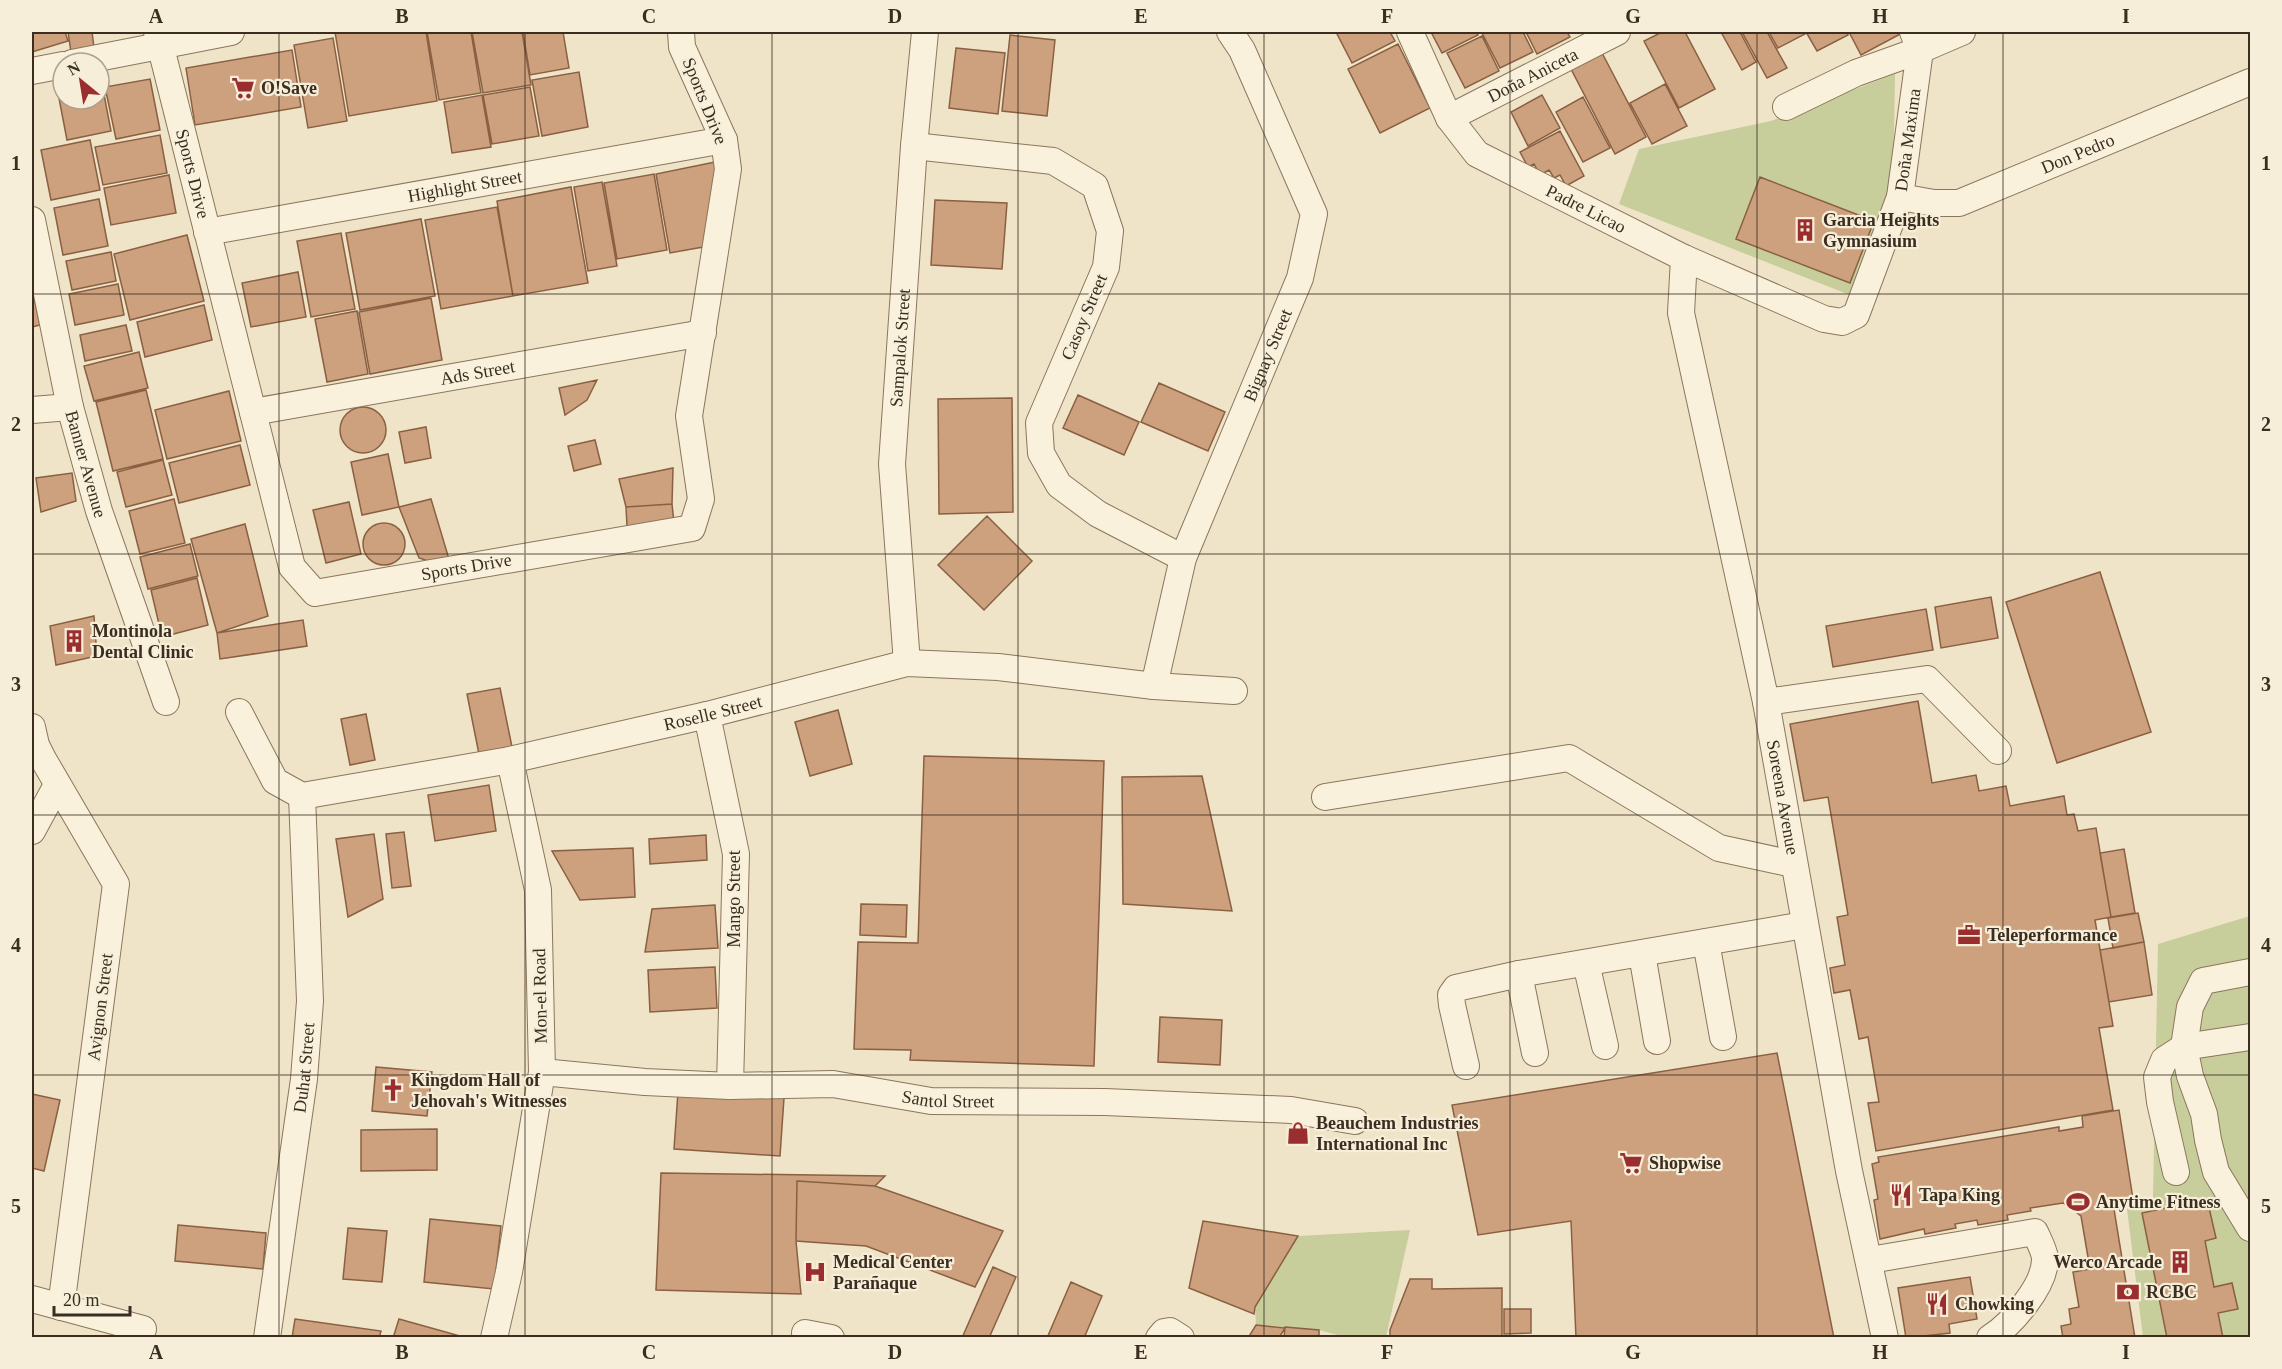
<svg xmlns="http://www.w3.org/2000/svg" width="2282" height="1369" viewBox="0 0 2282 1369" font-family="Georgia,serif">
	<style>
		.green { fill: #c7cd9b }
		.building { fill: #cda07e; stroke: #8a6042; stroke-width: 1.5 }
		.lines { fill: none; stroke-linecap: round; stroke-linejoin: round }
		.minor-casing { stroke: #8b765d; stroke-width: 28 }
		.minor { stroke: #f9f1dc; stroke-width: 26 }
		.grid { fill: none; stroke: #3b2e20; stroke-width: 1.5; stroke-opacity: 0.55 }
		.labels { text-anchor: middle; stroke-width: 4.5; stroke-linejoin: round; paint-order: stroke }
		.street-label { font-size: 18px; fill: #3b2e20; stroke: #f6eed8 }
		.poi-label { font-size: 18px; font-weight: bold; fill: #3b2e20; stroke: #f6eed8; text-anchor: start }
		.neatline { fill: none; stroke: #3b2e20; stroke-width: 2 }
		.grid-label { font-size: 20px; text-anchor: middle; font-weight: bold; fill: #3b2e20 }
	</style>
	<rect width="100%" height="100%" fill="#efe4c8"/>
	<!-- green -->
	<path class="green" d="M1895,74L1893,190L1855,297L1619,204L1639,149L1771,121Z
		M2250,916V1337H2143L2127,1209L2153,1197L2158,944Z
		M1410,1230L1386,1337H1345L1319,1330L1256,1325L1255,1307L1298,1236Z"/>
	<!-- building -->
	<path class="building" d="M32,32H65L68,41L32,52Z
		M68,32H92L94,48L71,52Z
		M335,32H426L437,101L349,116Z
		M427,32H471L481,93L439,100Z
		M472,32H522L531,85L483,93Z
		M523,32H563L569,68L530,75Z
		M1336,32H1390L1395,41L1352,63Z
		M1431,32H1476L1478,35L1442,53Z
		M1485,32H1523L1533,52L1500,68L1482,33Z
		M1526,32H1567L1570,37L1537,54Z
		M1662,32H1685L1715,89L1679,108L1644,41Z
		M1721,32H1740L1756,62L1742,70Z
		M1742,32H1767L1787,68L1767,78Z
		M1769,32H1804L1805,34L1778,48Z
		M1806,32H1846L1848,35L1817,51Z
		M1849,32H1904L1861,55Z
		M1010,35L1055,40L1047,116L1002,111Z
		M1482,36L1499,71L1465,88L1447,53Z
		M333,38L347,121L308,128L294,45Z
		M1398,44L1430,108L1380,133L1348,69Z
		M956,48L1005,53L998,114L949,108Z
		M292,50L301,107L195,125L186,68Z
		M1601,51L1646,137L1615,154L1570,67Z
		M579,72L588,127L542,136L532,80Z
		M150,79L160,130L116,139L105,87Z
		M102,84L111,131L67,140L58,93L63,92V99H99V85Z
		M1665,84L1687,126L1652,144L1630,103Z
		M530,87L539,136L492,144L483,95Z
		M482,95L491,147L452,153L444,102Z
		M1542,95L1560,128L1528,146L1511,112Z
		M1583,97L1610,148L1583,162L1556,112Z
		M1560,131L1584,176L1566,186L1560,175L1554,178L1549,170L1540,175L1534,164L1528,167L1520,152Z
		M160,135L167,173L103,185L95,147Z
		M90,140L100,190L51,200L41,150Z
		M720,161L703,247L670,253L656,174Z
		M654,174L667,250L617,259L604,183Z
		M169,175L176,213L111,225L104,188Z
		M1760,177L1874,221L1850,283L1736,239Z
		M602,182L617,266L588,271L574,187Z
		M571,187L588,283L513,296L497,201Z
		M99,199L108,246L63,255L54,208Z
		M935,200L1007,203L1002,269L931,265Z
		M497,207L513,296L441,309L425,220Z
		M421,219L435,296L360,310L346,233Z
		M341,233L355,309L311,317L297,241Z
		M187,235L204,301L130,320L114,254Z
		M111,252L116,281L72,290L66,261Z
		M298,272L306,317L251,327L242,283Z
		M118,284L124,315L75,325L69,294Z
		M32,288L40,325L32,327Z
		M431,298L442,360L370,374L359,312Z
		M204,305L212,340L145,357L137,322Z
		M357,311L368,374L327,382L315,319Z
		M126,325L132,351L85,361L80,335Z
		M139,352L148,388L94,401L84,366Z
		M597,380L587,400L565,415L559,388Z
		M1159,383L1225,412L1208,451L1141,422Z
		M146,390L163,459L113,471L96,402Z
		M229,391L241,441L167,459L155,410Z
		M1078,395L1139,422L1124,455L1063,428Z
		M1012,398L1013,512L939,514L938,399Z
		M340 430a23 23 0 1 1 46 0a23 23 0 1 1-46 0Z
		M426,427L431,458L405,463L399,432Z
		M595,440L601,464L574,471L568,446Z
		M240,445L250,485L179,503L169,463Z
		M388,454L399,507L362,515L351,462Z
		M163,460L172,495L126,507L117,472Z
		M673,468L672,504L626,507L619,479Z
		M72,473L76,501L41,512L36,478Z
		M174,499L185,543L140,554L129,511Z
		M431,499L452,569L419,558L399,507Z
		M349,502L361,554L326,563L313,510Z
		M672,504L674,523L627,526L626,507Z
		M987,516L1032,561L984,610L938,565Z
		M363 544a21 21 0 1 1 42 0a21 21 0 1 1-42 0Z
		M245,524L268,616L217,633L191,539Z
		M190,544L198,576L148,589L140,557Z
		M2100,572L2151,732L2057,763L2006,602Z
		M197,578L208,625L162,637L151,590Z
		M1991,597L1998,638L1941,648L1935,607Z
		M1926,609L1933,650L1833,667L1826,626Z
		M94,616L97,656L56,665L50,626Z
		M303,620L307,646L220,659L217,633Z
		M500,688L512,747L479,754L467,694Z
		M1918,701L1932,783L1976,775L1979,791L2006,786L2010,806L2064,796L2067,815L2074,814L2078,831L2096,828L2111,917L2095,920L2113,1026L2099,1028L2113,1110L1876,1151L1868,1103L1879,1102L1868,1037L1859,1039L1850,990L1834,993L1830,968L1845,965L1837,917L1848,915L1828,797L1804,801L1790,724Z
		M838,710L852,764L810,776L795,722Z
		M366,714L375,760L350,765L341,719Z
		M924,756L1104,761L1094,1066L910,1060L911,1050L854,1049L858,942L918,943Z
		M1202,776L1232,911L1123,904L1122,777Z
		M489,785L496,831L435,841L428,795Z
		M404,832L411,886L392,888L386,834Z
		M374,834L383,899L348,917L336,839Z
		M706,835L707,860L650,864L649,839Z
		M633,848L635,897L580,900L552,851Z
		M2124,849L2135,913L2111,917L2100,853Z
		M861,904L907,905L906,937L860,935Z
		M715,905L718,948L645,952L652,909Z
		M2138,913L2144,942L2113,948L2108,918Z
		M2144,942L2152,995L2109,1002L2100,950Z
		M715,967L717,1008L650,1012L648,970Z
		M1160,1017L1222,1020L1220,1065L1158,1062Z
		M1777,1053L1834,1338H1576L1571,1221L1478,1235L1452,1105Z
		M376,1067L432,1072L427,1116L372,1111Z
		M678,1092L784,1098L780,1156L674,1149Z
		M32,1094L60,1100L44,1171L32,1168Z
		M2119,1110L2133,1199L2113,1203L2135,1338H2063L2061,1326L2071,1324L2069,1309L2079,1307L2073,1272L2090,1269L2081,1216L2063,1203L2030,1208L2031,1211L2007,1215L2008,1220L1978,1225L1977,1220L1955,1224L1956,1228L1925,1234L1924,1229L1880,1239L1874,1200L1878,1199L1872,1164L1879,1162L1878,1157L2059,1127V1131L2083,1127L2082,1116Z
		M437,1129V1170L361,1171V1130Z
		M661,1173L885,1176L875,1186L797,1181L796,1241L801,1294L656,1290Z
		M797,1181L875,1186L1003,1231L975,1287L866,1246L796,1241Z
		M2207,1199L2216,1238L2205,1241L2214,1287L2232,1283L2238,1309L2218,1313L2223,1338H2167L2142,1213Z
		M430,1219L501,1226L494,1289L424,1282Z
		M1203,1221L1298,1236L1255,1307L1254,1314L1189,1288Z
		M178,1225L266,1233L263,1269L175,1261Z
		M348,1228L387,1231L382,1282L343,1279Z
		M993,1267L1016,1277L989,1338H962Z
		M1970,1277L1977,1319L1949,1324L1950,1333L1906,1338L1898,1288Z
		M1410,1279H1432V1289L1502,1288V1338H1390V1330Z
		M1071,1282L1102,1296L1084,1338H1047Z
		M1504,1309H1531V1333L1504,1334Z
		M295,1319L381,1331L379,1338H292Z
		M399,1319L467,1338H393Z
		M1256,1325L1285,1328L1279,1338H1248Z
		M1285,1327L1319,1330V1338H1284Z"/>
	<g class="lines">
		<!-- minor casing -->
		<g class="minor-casing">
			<g id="minor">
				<path id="s1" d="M157,32L292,567L315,593L692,528L701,499L689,416L728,169L724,140L682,47L681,32"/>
				<path id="s2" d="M1410,32L1449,118L1477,154L1684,258L1824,319L1842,322L1856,315L1900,197L1920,50L1913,32"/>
				<path d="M72,63L231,32"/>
				<path d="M32,71L63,65"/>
				<path d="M1786,107L1856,73L1920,50L1962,32"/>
				<path id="s3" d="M1449,118L1617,32"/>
				<path d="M914,146L1053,161L1095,186L1110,231L1106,267L1039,423L1041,453L1059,485L1098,514L1183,558"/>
				<path id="s4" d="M1900,197L1934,203H1959L2250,82"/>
				<path id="s5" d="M32,220L70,407L99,511L166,702"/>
				<path id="s6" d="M207,232L724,140"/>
				<path id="s7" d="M1684,258L1681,313L1766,702L1849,1171L1885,1338"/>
				<path d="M32,410L70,407"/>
				<path id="s8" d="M253,412L703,333"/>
				<path id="s9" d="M907,663L892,464L914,146L925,32"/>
				<path id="s10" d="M1154,686L1183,558L1300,278L1314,214L1242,50L1230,32"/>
				<path d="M1766,702L1927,679L1998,751"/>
				<path id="s11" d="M239,712L275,781L302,796L510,760L707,715L907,663L998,667L1154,686L1234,691"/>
				<path d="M707,715L736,854L730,1086"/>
				<path d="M32,727L36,745L43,759L116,884L61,1307"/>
				<path d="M1325,797L1569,758L1719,848L1793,864"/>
				<path d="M32,831L57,785"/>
				<path d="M1706,942L1723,1037"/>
				<path d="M1642,954L1657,1041"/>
				<path d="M1586,963L1605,1046"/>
				<path d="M2250,972L2203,981L2190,1007L2184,1047L2190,1076L2204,1114L2208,1140L2216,1172L2250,1228"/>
				<path d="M1519,974L1535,1053"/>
				<path d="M1466,1066L1452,1005L1451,995L1456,988L1519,974L1804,925"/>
				<path id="s12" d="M542,1072L645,1082L730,1086L833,1084L931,1101L1105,1102L1291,1110L1355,1121"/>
				<path d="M2176,1172L2160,1102L2157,1077L2164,1060L2184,1047L2250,1037"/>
				<path d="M1870,1260L2035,1232C2038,1239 2044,1250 2045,1258C2046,1285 2011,1325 1990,1338"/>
				<path d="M32,1299L143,1329"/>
				<path d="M805,1333L831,1338"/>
				<path id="s13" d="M267,1338L304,1079L310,1001L302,796"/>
				<path d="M494,1338L509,1272L542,1072L538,890L510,760"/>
				<path d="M1159,1338L1164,1332L1170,1331L1181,1338"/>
			</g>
		</g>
		<!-- minor -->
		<use href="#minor" class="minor"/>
	</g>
	<!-- grid -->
	<path class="grid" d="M279,32V1338M525,32V1338M772,32V1338M1018,32V1338M1264,32V1338M1510,32V1338M1757,32V1338M2003,32V1338M32,294H2250M32,554H2250M32,815H2250M32,1075H2250"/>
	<!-- icons -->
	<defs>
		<g id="supermarket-bare" transform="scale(1.8)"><path d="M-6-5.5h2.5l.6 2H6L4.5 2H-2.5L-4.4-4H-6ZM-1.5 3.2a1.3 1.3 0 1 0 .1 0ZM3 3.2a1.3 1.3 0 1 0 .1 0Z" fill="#9a2d2d" stroke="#f6eed8" stroke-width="2.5" paint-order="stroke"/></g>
		<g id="building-bare" transform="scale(1.8)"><path d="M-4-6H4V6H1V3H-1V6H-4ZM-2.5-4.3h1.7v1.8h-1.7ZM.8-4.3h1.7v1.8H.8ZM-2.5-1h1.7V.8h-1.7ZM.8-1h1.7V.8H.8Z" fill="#9a2d2d" stroke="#f6eed8" stroke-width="2.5" paint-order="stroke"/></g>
		<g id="office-bare" transform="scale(1.8)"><path d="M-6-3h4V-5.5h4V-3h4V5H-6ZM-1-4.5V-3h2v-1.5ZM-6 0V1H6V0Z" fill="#9a2d2d" stroke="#f6eed8" stroke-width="2.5" paint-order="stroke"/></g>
		<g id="church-bare" transform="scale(1.8)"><path d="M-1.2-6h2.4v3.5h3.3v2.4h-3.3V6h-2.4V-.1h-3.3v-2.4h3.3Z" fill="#9a2d2d" stroke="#f6eed8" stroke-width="2.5" paint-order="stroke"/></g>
		<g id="shop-bare" transform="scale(1.8)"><path d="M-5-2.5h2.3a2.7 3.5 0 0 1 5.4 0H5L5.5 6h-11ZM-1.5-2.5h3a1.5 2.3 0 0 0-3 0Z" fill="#9a2d2d" stroke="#f6eed8" stroke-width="2.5" paint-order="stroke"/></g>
		<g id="restaurant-bare" transform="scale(1.8)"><path d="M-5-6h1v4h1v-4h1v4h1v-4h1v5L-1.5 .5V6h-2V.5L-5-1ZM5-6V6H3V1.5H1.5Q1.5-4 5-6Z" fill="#9a2d2d" stroke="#f6eed8" stroke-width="2.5" paint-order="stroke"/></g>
		<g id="stadium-bare" transform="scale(1.8)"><path d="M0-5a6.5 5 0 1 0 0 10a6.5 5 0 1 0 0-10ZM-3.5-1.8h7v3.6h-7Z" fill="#9a2d2d" stroke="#f6eed8" stroke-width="2.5" paint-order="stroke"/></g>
		<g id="hospital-bare" transform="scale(1.8)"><path d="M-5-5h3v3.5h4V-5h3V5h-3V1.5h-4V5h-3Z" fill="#9a2d2d" stroke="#f6eed8" stroke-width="2.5" paint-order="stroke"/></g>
		<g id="bank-bare" transform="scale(1.8)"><path d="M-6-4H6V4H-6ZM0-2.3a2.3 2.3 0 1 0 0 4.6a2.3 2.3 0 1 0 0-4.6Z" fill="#9a2d2d" stroke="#f6eed8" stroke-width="2.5" paint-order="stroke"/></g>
	</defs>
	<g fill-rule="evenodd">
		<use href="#supermarket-bare" x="243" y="88"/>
		<use href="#building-bare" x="1805" y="230"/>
		<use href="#building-bare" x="74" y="641"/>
		<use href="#office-bare" x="1969" y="935"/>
		<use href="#church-bare" x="393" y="1090"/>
		<use href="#shop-bare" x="1298" y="1133"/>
		<use href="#supermarket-bare" x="1631" y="1163"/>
		<use href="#restaurant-bare" x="1901" y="1195"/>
		<use href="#stadium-bare" x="2078" y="1202"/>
		<use href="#building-bare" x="2180" y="1262"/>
		<use href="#hospital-bare" x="815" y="1272"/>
		<use href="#bank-bare" x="2128" y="1292"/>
		<use href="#restaurant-bare" x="1937" y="1304"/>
	</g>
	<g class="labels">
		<!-- street labels -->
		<g class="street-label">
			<text dy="6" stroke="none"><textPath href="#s3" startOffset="94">Doña Aniceta</textPath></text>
			<text transform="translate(705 101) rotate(68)" y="6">Sports Drive</text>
			<text dy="6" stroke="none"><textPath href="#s2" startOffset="742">Doña Maxima</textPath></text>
			<text dy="6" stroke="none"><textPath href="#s4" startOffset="188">Don Pedro</textPath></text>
			<text dy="6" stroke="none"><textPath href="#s1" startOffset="146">Sports Drive</textPath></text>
			<text dy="6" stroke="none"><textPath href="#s6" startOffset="262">Highlight Street</textPath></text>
			<text dy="6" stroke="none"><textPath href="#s2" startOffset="262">Padre Licao</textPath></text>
			<text transform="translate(1084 317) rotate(-67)" y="6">Casoy Street</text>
			<text dy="6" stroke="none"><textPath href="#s9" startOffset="316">Sampalok Street</textPath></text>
			<text dy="6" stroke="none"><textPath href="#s10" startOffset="351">Bignay Street</textPath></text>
			<text dy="6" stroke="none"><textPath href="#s8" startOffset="228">Ads Street</textPath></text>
			<text dy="6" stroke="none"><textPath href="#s5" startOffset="250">Banner Avenue</textPath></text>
			<text dy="6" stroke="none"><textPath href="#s1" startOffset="740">Sports Drive</textPath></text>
			<text dy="6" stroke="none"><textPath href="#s11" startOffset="528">Roselle Street</textPath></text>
			<text dy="6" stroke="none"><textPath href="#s7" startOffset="550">Soreena Avenue</textPath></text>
			<text transform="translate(734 899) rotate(-90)" y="6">Mango Street</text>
			<text transform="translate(540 996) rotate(-91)" y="6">Mon-el Road</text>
			<text transform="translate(100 1007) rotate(-83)" y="6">Avignon Street</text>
			<text dy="6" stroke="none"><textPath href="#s13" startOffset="273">Duhat Street</textPath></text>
			<text dy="6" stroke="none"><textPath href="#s12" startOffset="408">Santol Street</textPath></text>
		</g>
		<!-- poi labels -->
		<g class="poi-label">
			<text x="261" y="94">O!Save</text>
			<text x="1823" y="226">Garcia Heights<tspan x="1823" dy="21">Gymnasium</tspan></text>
			<text x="92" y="637">Montinola<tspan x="92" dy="21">Dental Clinic</tspan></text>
			<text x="1987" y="941">Teleperformance</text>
			<text x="411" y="1086">Kingdom Hall of<tspan x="411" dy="21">Jehovah's Witnesses</tspan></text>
			<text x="1316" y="1129">Beauchem Industries<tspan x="1316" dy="21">International Inc</tspan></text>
			<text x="1649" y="1169">Shopwise</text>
			<text x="1919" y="1201">Tapa King</text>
			<text x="2096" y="1208">Anytime Fitness</text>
			<text x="833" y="1268">Medical Center<tspan x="833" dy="21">Parañaque</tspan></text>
			<text x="2162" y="1268" text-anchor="end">Werco Arcade</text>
			<text x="2146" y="1298">RCBC</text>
			<text x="1955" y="1310">Chowking</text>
		</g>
	</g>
	<!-- border -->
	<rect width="2282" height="1369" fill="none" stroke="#f6eed8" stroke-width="66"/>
	<!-- north arrow -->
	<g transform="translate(81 81) rotate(330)"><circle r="28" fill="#f6eed8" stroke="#aba18e" stroke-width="1.5"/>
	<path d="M0-4.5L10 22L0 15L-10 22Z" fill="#9a2d2d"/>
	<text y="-9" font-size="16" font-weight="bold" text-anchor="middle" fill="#3b2e20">N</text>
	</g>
	<!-- scale -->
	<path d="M54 1306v9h76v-9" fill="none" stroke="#3b2e20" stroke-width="3"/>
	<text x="63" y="1306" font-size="18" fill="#3b2e20" stroke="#f6eed8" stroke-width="4.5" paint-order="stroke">20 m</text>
	<rect x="33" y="33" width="2216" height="1303" class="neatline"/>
	<g class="grid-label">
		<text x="156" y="23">A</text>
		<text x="402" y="23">B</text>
		<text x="649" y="23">C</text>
		<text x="895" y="23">D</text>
		<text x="1141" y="23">E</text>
		<text x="1387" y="23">F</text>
		<text x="1633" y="23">G</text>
		<text x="1880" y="23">H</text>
		<text x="2126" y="23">I</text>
		<text x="16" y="170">1</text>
		<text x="2266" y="170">1</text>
		<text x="16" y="431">2</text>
		<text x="2266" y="431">2</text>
		<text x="16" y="691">3</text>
		<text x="2266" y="691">3</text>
		<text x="16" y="952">4</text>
		<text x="2266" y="952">4</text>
		<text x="16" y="1213">5</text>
		<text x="2266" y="1213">5</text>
		<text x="156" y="1359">A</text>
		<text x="402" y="1359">B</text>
		<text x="649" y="1359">C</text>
		<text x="895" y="1359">D</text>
		<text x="1141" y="1359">E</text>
		<text x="1387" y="1359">F</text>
		<text x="1633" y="1359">G</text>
		<text x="1880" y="1359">H</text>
		<text x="2126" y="1359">I</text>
	</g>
</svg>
